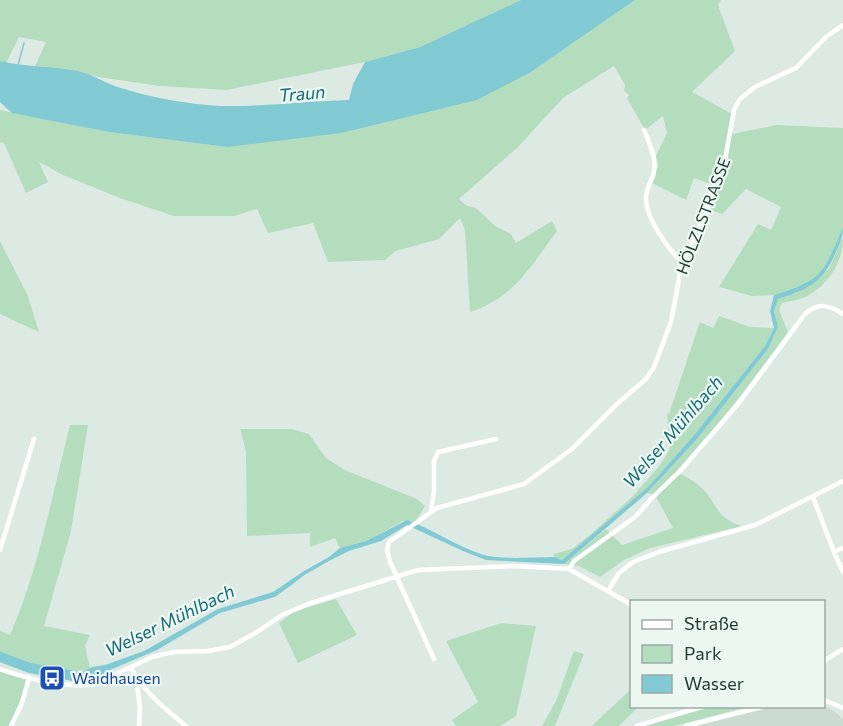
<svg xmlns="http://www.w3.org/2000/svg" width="843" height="726" viewBox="0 0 843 726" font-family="Commissioner,sans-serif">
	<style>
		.built { fill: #cbdad3 }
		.green { fill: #b4ddbe }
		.water { fill: #81c9d3 }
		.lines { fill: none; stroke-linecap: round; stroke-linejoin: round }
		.stream { stroke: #81c9d3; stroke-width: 1.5 }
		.river { stroke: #81c9d3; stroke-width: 10 }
		.minor { stroke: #fff; stroke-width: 4.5 }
		.labels { text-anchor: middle; stroke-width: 4.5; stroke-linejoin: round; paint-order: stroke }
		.street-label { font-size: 16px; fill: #1e3a32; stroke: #edf7f2 }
		.transit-label { font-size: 16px; fill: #164399; stroke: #edf7f2; text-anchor: start }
		.water-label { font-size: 18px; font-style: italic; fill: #166b78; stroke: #edf7f2 }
	</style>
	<rect width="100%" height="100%" fill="#ddeae4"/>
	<!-- built -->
	<path class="built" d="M824,705L835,712L843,719V726H695L777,706Z"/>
	<!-- green -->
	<path class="green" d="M0,0H521L420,47L365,62L227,90L160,86L98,77L78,71L35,66L46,42L19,37L6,63L0,61Z
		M635,0H721L718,5L735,51L692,92L734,115L732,134L777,125L843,128V227L826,268L811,282L774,295L752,296L719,287L758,224L771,230L781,207L746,189L722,214L710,210L719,187L694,178L686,200L652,183L658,166L656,156L667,133L663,116L645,130L627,98L629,95L624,91L625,85L614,66L563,98L518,147L459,199L467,206L476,208L495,226L511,234L516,243L552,221L557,231C531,266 514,298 470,312L465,230L460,218L439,239L396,251L385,260L328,262L313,223L268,233L257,209L234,216H174L120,198L63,175L39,162L48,182L26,193L4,143L0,142V110L109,132L227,147L531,72Z
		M843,237C843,261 830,283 809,295C801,300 790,301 782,303L779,310L788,332C752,381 717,429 676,472C686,476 696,482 704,490C719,508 717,518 742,526L650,548L624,560L600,577L579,566L564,564L606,529L622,545L673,528L655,495L647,493L698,438L768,349L778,327L774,311L778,299L798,292L829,269Z
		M0,241L27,294L39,332L0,314Z
		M719,316L750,327L774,328L765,346L695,434L649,486L562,560L555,557L553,554L572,549L592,533L633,496L660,465L670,449L667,413L669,414L700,322L713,328Z
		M70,425H88L71,531L44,626L90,635L85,646L90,668C66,678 24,663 0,655V631L10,635C39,568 52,495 70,425Z
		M240,429H292L309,434L326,458L345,470L417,499L425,506L415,522L403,521L366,541L340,548L335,538L310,547V533L247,536L246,451Z
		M336,599L357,635L298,663L279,623L295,611Z
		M501,623L536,626L516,716L500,726H456L452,720L478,702L446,641Z
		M574,651L584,654L555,726H542L556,701Z
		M0,670L29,679L10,726H0Z
		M631,689L632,706L638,707L619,726H592Z
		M711,707H747L674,726H644Z"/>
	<!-- water -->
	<path class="water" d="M521,0H635L531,72L477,100L341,133L227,147L109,132L12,113L0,102V61C26,67 52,66 78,71C93,74 106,84 121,88C152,98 187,104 220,106C263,107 306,101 349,100L353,84L365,62L420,47Z
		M843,227C843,237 840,244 835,254C823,283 806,290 778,299L774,311L778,327L768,349L698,438L647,493L564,564L486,560L463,551L407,525L381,541L349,551L329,561L306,574L275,597L220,613L157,650L110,670L79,677L30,668L0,657V655L31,665L79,673L92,667L105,665L144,651L218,609L273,592L304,571L329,557L340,548L366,541L407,520C434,530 457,547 484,555C502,560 536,557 555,557L562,560L649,486L695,434L765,346L774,328L770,311L774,295C824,279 823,274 843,227Z"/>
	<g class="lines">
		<!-- stream -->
		<path class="stream" d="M18,65L24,43"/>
		<!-- river -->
		<path class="river" d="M0,657L30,668L79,677L105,671"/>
		<!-- minor -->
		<path class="minor" d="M644,130C650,145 658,160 653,176C650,183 646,190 646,198C646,219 668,249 683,263
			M813,497L834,552L843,548
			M431,511L434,491V461L438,452L496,439
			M0,550L34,439
			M834,552L843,572
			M569,569L574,561L635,517L652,498L680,471L738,404L805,314C819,302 829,305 843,314
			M608,591L619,573L633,562L659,552L755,525L843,481
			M434,659L390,562L387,550L389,542L437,508L524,484L572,449L618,403L646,379L654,367L671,322L681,268L723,171L734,110L740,99L755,87L796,68L826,37L843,25
			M824,661L843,649
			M131,668C144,692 165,709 186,726
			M0,669C25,678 68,689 95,684L152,657L174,652L208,651L230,647L257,632L282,615L311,603L418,570L515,566L569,569L632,605
			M136,677L140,708L139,726
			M824,700L843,708
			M11,726L22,703L29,677
			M637,726L704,706
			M686,726L765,706"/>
	</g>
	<!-- icons -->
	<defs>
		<g id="bus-square" transform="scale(1.35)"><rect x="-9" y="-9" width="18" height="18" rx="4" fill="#1a4fb4" stroke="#edf7f2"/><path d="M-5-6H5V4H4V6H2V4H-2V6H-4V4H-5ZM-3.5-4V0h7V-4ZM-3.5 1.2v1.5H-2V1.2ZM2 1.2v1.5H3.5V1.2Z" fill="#fff"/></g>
	</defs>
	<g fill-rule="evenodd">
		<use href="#bus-square" x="52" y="678"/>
	</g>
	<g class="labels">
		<!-- street labels -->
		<g class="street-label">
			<text transform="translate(703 216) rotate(-69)" y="6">HÖLZLSTRASSE</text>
		</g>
		<!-- transit labels -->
		<g class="transit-label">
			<text x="72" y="684">Waidhausen</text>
		</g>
		<!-- water labels -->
		<g class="water-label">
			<text transform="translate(302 94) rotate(-5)" y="6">Traun</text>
			<text transform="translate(673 432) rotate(-49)" y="6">Welser Mühlbach</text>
			<text transform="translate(170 621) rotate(-26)" y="6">Welser Mühlbach</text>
		</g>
	</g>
	<!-- legend -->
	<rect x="630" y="600" width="195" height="108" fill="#edf7f2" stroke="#9aaba5" stroke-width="1.5"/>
	<rect x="642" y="620" width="30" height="9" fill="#ffffff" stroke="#9aaba5" stroke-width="1.5"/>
	<text x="684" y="630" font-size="18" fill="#1e3a32">Straße</text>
	<rect x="642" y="645" width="30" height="18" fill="#b4ddbe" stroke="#9aaba5" stroke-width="1.5"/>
	<text x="684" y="660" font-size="18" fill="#1e3a32">Park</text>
	<rect x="642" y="675" width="30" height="18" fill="#81c9d3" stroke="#9aaba5" stroke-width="1.5"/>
	<text x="684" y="690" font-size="18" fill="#1e3a32">Wasser</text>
</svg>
